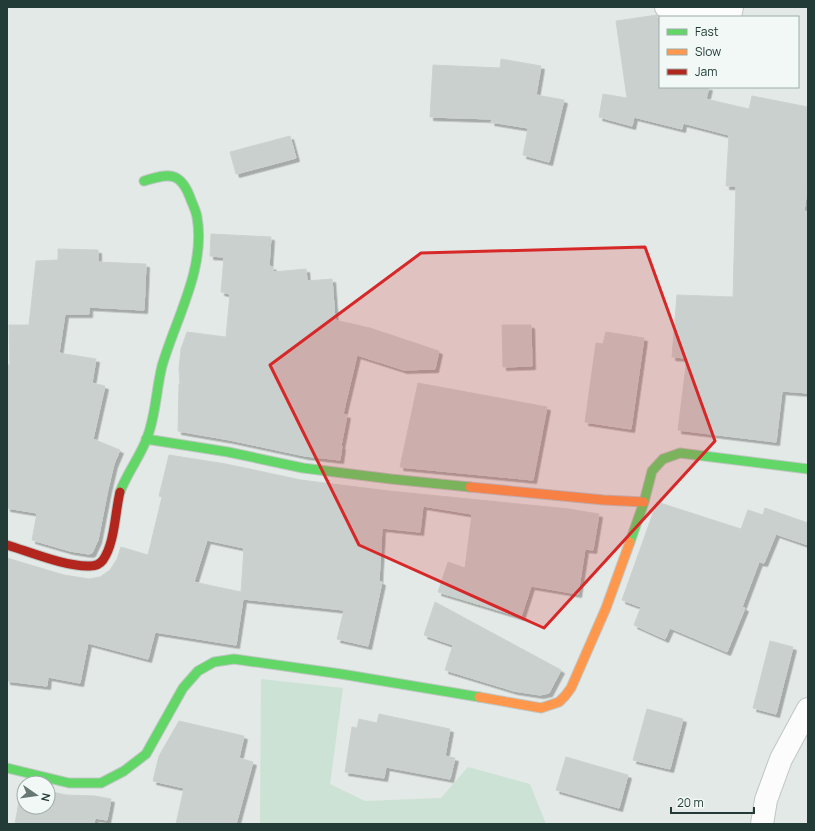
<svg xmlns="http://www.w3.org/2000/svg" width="815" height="831" viewBox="0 0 815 831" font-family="Manrope,sans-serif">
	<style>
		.green { fill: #cce2d4 }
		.building { fill: #cad0ce; stroke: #ccd2cf; fill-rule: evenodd; filter: url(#shadow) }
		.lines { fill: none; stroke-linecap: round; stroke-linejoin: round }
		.street-casing { stroke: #c0c6c3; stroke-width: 24 }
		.fast-casing { stroke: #bfc7c4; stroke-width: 11 }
		.slow-casing { stroke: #bfc7c4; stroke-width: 11 }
		.jam-casing { stroke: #bfc7c4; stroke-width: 11 }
		.street { stroke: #fbfcfb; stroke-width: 22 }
		.fast { stroke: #63d668; stroke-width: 9 }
		.slow { stroke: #ff974d; stroke-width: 9 }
		.jam { stroke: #b3261e; stroke-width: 9 }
		.marked { fill: #d62828; fill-opacity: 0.2; stroke: #d62828; stroke-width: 3; stroke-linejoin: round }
	</style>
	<defs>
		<filter id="shadow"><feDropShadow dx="3.5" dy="3.5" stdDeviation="0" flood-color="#0004"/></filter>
	</defs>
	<rect width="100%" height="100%" fill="#e3e9e6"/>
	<!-- green -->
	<path class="green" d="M261,679L343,688L330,784L365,801L441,798L468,767L530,784L546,824H260Z"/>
	<!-- building -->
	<path class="building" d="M657,15L660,35V87H709L706,99L749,109L752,96L808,107V183L804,211L808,212V393L782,391L776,442L678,430L687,358L672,357L677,295L733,297L736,186H726L729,135L683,123L682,129L634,117L632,126L599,117L603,94L627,98L616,21Z
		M501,59L541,66L536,95L564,100L549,162L523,155L528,128L491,122L492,119L430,117L433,65L500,68Z
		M290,136L296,158L236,174L230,152Z
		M211,234L271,237L269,266L273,267V272L306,269L307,281L332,279L335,320L370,328L439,351L435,369L404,370L357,355L343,414L347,415L341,446H342L340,460L305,456L230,440L178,431L179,384H180L179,369L181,349L187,332L226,337L230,294L221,292L224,257L210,256Z
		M58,249L98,250V262L146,264L144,310L89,307V314H65L59,353L96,359L92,383L105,386L93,439L120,450L114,464L108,489L98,540L92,553L89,554L70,551L32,540L37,513L7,508V365H10L9,325H29L36,261L58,260Z
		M502,325H531L532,366L503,367Z
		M606,332L644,338L631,429L585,422L596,343L603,344Z
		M418,383L547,407L533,480L400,467Z
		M169,455L226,464L301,480L389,491L569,509L599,514L593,550L585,549L578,594L531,586L521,617L438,592L448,562L465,568L472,514L423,506L420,532L382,528L379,581L382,582L368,646L337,639L344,610L243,599L236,645L155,632L148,659L88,643L80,683L48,677L47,686L7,681V558L64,575L89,579L100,577L110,570L117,559L121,547L148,555L162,497L159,496ZM207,540L244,548L241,592L194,582Z
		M657,502L741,529L748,510L763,515L765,508L808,523V545L776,534L764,563L759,562L742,607L745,608L727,652L670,628L665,639L634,625L641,607L622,600Z
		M435,602L561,670L549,693L540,695L514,691L445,670L453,645L424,635Z
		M770,641L793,647L776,714L753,708Z
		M647,709L683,719L670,769L633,760Z
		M379,714L450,729L445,756L455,758L450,779L386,767L384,778L345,772L352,727L357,728L359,719L377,723Z
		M179,721L244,736L239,758L253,762L236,824H176L184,788L153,781L159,756Z
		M566,757L628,775L619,808L556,790Z
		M22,785H24V807H48V791L66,795L95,796L111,799L107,820L95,818L94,824H15Z"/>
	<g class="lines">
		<!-- street casing -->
		<g class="street-casing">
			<path id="street" d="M666,7L716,17
				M721,17L731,12L732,7
				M762,824L766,800L781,759L808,709"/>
		</g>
		<!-- fast casing -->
		<g class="fast-casing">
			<path id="fast" d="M146,439L228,452L303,468L391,479L470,487
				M120,492C127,473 140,457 147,438C156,415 156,390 162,366C176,318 206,268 197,217C196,211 193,205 191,200C181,171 169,173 144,181
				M630,542L644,502L652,471L663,459L680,453L808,469
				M7,768L69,783H101L124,771L146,754L183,688L198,671L214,662L234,659L341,674L479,697"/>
		</g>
		<!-- slow casing -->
		<g class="slow-casing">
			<path id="slow" d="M470,487L604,500L644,502
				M479,697L541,708L559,702L565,696L571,688L606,608L630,542"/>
		</g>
		<!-- jam casing -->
		<g class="jam-casing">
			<path id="jam" d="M7,545C30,552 66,567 90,566C95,566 100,564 103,560C115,543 115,512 120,492"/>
		</g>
		<!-- street -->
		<use href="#street" class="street"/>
		<!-- fast -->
		<use href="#fast" class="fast"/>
		<!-- slow -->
		<use href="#slow" class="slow"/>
		<!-- jam -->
		<use href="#jam" class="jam"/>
	</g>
	<!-- marked area -->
	<path class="marked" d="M645,247L715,441L544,628L359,545L270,365L421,253Z"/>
	<!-- border -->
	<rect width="815" height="831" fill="none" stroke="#223b36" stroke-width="16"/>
	<!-- legend -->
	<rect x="659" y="16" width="140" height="72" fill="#f1f8f5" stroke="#9eaca9"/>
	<rect x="667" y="29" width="20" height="6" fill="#63d668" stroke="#9eaca9"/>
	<text x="695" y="36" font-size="12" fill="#223b36">Fast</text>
	<rect x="667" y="49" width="20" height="6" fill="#ff974d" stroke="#9eaca9"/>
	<text x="695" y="56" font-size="12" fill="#223b36">Slow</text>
	<rect x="667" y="69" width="20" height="6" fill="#b3261e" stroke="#9eaca9"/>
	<text x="695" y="76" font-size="12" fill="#223b36">Jam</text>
	<!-- north arrow -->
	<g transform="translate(36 795) rotate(103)"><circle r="19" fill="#f1f8f5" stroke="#9eaca9"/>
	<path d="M0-3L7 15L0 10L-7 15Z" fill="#667874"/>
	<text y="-6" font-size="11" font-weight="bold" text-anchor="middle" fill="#223b36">N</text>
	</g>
	<!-- scale -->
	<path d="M671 807v6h83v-6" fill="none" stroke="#223b36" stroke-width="2"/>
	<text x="677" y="807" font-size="12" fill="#223b36" stroke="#f1f8f5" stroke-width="3" paint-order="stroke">20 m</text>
</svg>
